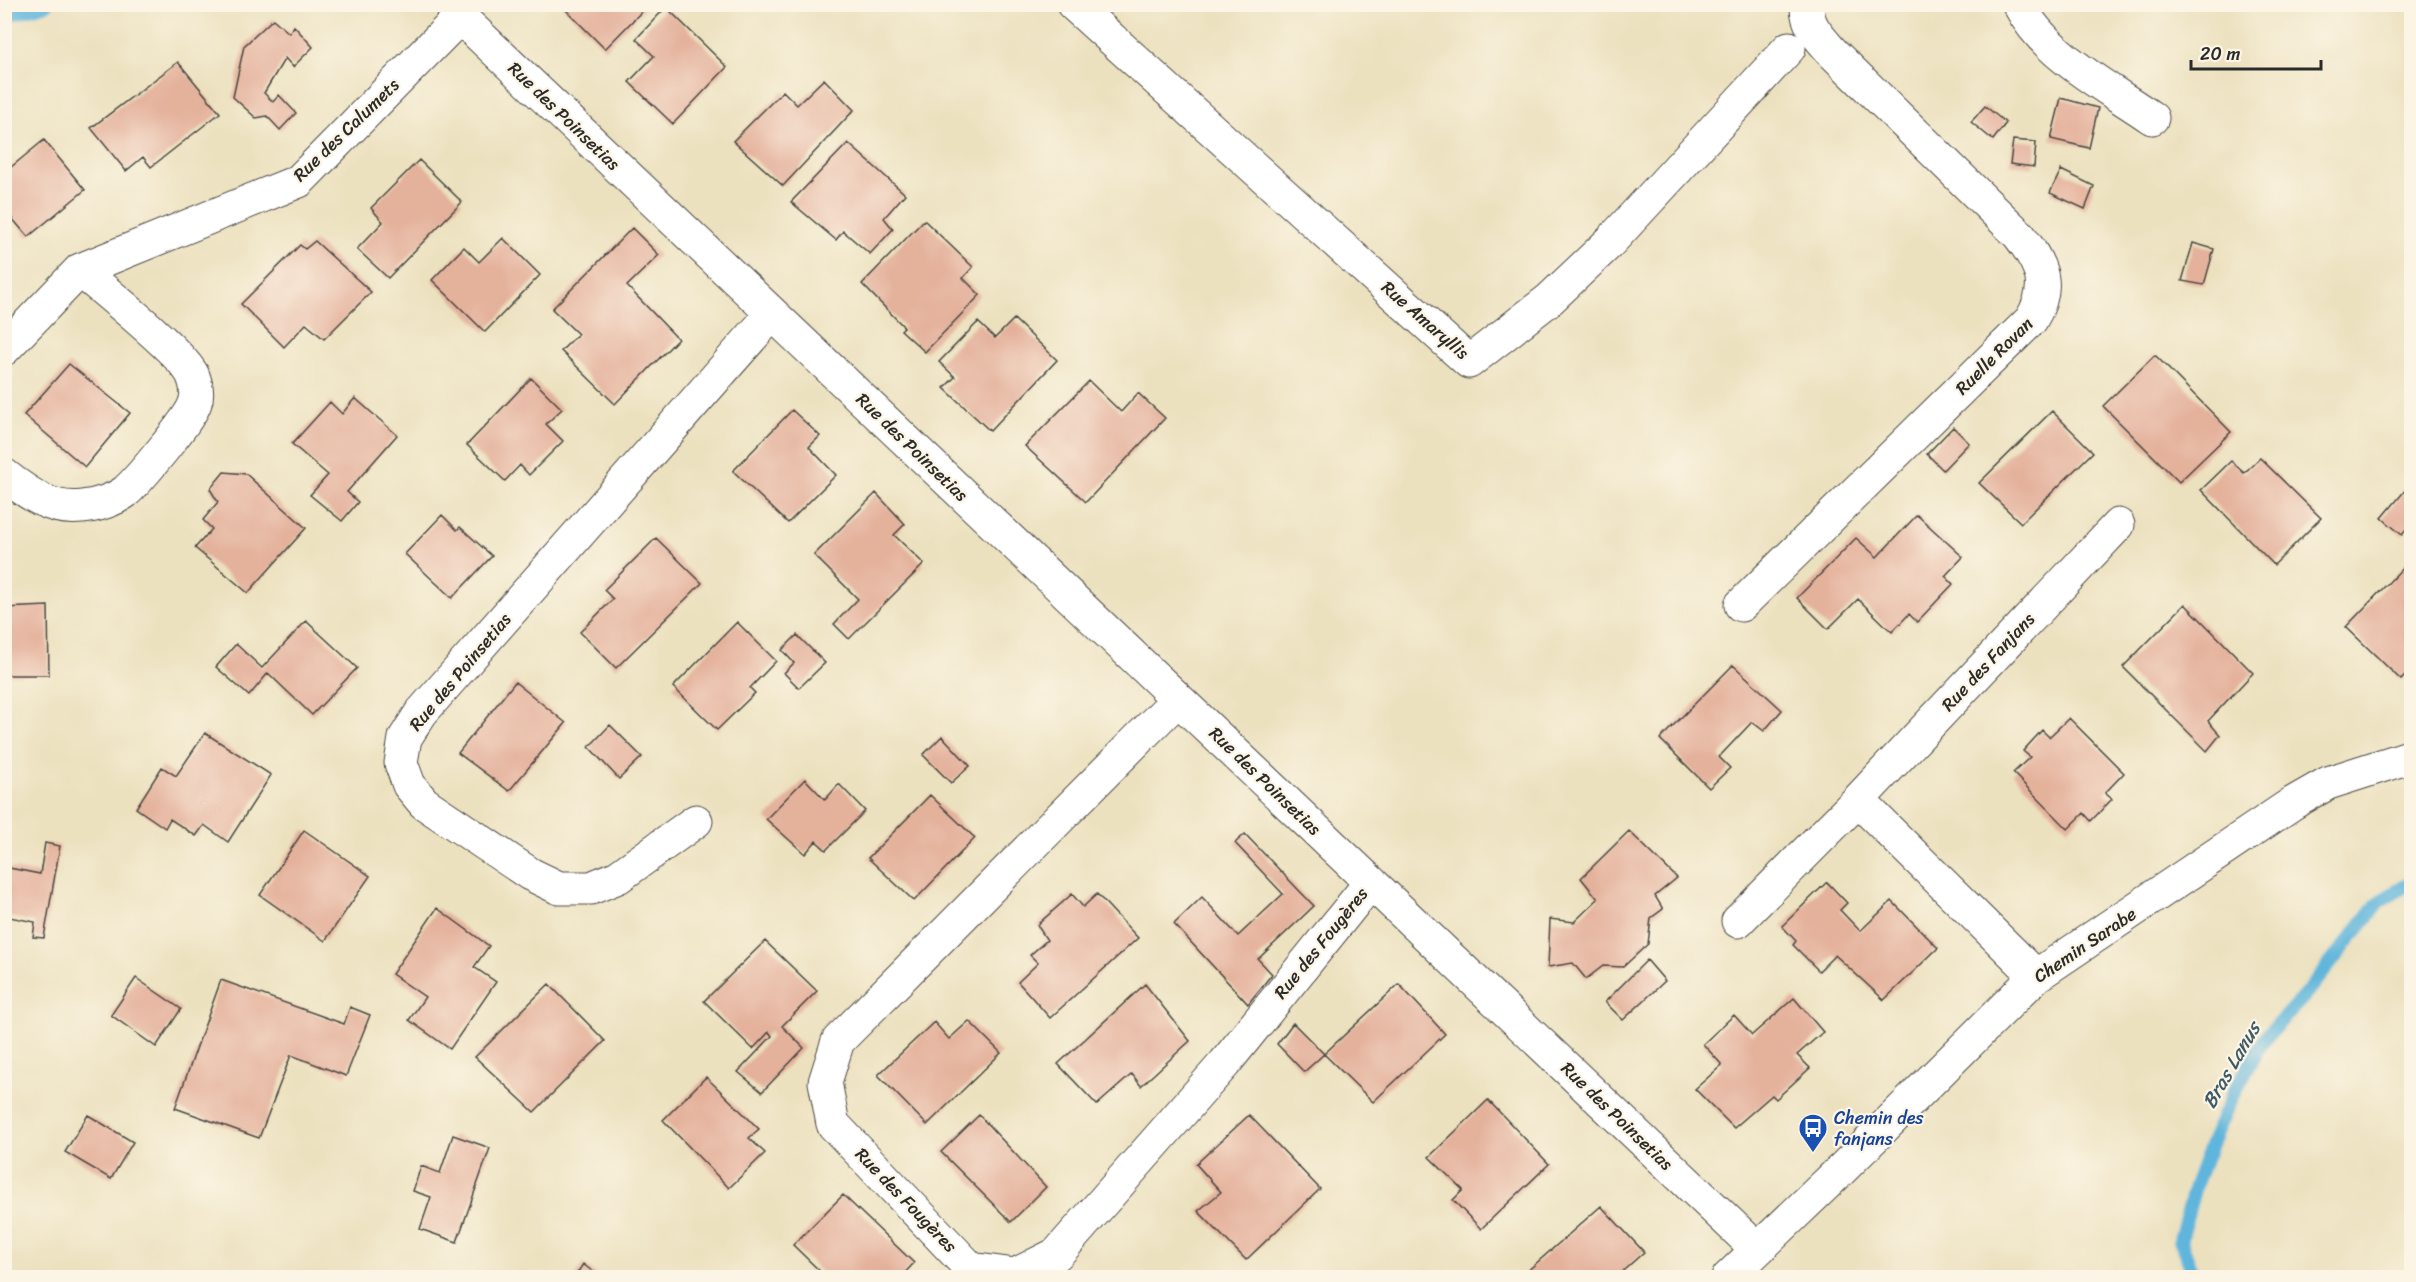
<svg xmlns="http://www.w3.org/2000/svg" width="2416" height="1282" viewBox="0 0 2416 1282" font-family="Sriracha,sans-serif">
	<style>
		.lines { fill: none; stroke-linecap: round; stroke-linejoin: round }
		.stream { stroke: #5eb5db; stroke-width: 14 }
		.building { fill: #e4b19b }
		.minor-casing { stroke: #484641; stroke-width: 35 }
		.minor { stroke: #fff; stroke-width: 33 }
		.labels { text-anchor: middle; stroke-width: 4.5; stroke-linejoin: round; paint-order: stroke }
		.street-label { font-size: 18px; fill: #2b2b2b; stroke: #fcf5e5 }
		.transit-label { font-size: 18px; fill: #164399; stroke: #fcf5e5; text-anchor: start }
		.water-label { font-size: 20px; font-style: italic; fill: #3d5b69; stroke: #fcf5e5 }
	</style>
	<rect width="100%" height="100%" fill="#fcf5e5"/>
	<filter id="ink" filterUnits="userSpaceOnUse"><feTurbulence type="fractalNoise" baseFrequency=".0167" numOctaves="2"/><feDisplacementMap in="SourceGraphic" scale="12" xChannelSelector="R" yChannelSelector="G"/><feConvolveMatrix kernelMatrix="1 2 1 2 8 2 1 2 1" color-interpolation-filters="sRGB"/></filter>
	<filter id="wash" filterUnits="userSpaceOnUse"><feTurbulence type="fractalNoise" baseFrequency=".008" numOctaves="4" result="noise"/><feDisplacementMap in="SourceGraphic" scale="24" xChannelSelector="R" yChannelSelector="G"/><feGaussianBlur stdDeviation="1.35" result="paint"/><feColorMatrix in="noise" values="0 0 0 0 0 0 0 0 0 0 0 0 0 0 0 0 0 1.4 0 .05"/><feComposite in="paint" operator="in"/></filter>
	<g filter="url(#wash)">
		<rect width="100%" height="100%" fill="#ece1bf"/>
		<g class="lines">
			<!-- stream -->
			<path class="stream" d="M4,16L47,4
				M2195,1278L2180,1240L2195,1186L2212,1141L2235,1090L2265,1038L2307,993L2379,902L2412,882"/>
		</g>
		<g id="blocks">
			<!-- building -->
			<path class="building" d="M560,4H649L605,49Z
				M666,7L727,67L673,124L629,82L654,56L636,39Z
				M273,19L289,33L294,26L313,47L293,67L285,58L264,93L273,102L279,95L296,113L280,130L267,116L256,118L233,97L244,46Z
				M178,62L220,113L151,167L143,157L126,171L91,128Z
				M824,79L854,110L783,186L733,141L783,91L797,105Z
				M2061,98L2098,108L2089,148L2051,139Z
				M1985,106L2006,123L1993,140L1971,122Z
				M44,140L85,190L28,237L5,210V172Z
				M2013,140L2036,142L2034,167L2010,164Z
				M848,143L905,194L884,218L893,229L870,254L843,231L836,240L791,202Z
				M419,160L462,202L388,278L357,249L383,222L371,208Z
				M2061,170L2094,186L2085,209L2050,193Z
				M924,220L973,267L963,278L980,295L925,352L901,330L904,327L862,284Z
				M632,228L659,255L627,286L678,339L615,404L561,351L578,334L552,309Z
				M503,238L540,275L485,332L432,280L464,247L479,262Z
				M315,241L371,292L324,339L306,324L284,347L241,304L300,245L305,249Z
				M2193,243L2214,249L2204,285L2182,281Z
				M1014,319L1057,360L990,431L944,388L955,377L939,362L978,322L995,338Z
				M2155,355L2231,432L2179,482L2103,406Z
				M69,364L130,413L85,467L24,415Z
				M531,378L562,409L546,424L563,441L529,475L520,465L505,481L467,445Z
				M1089,381L1121,412L1138,393L1165,418L1086,502L1025,446Z
				M355,398L397,435L347,492L358,502L342,521L310,495L328,475L292,444L330,402L342,414Z
				M792,410L820,436L809,447L836,475L788,523L733,471Z
				M2052,411L2093,452L2021,523L1979,483Z
				M1953,427L1969,443L1943,470L1927,454Z
				M2260,458L2321,518L2274,565L2201,490L2231,461L2244,473Z
				M224,472L246,474L306,528L248,593L195,548L212,529L203,520L218,502L210,489Z
				M2412,482V523L2402,535L2382,518Z
				M876,493L905,524L894,535L924,564L849,639L834,624L858,599L814,555Z
				M442,515L457,530L460,527L492,556L452,598L405,554Z
				M1917,515L1963,557L1945,576L1953,584L1917,622L1909,614L1892,632L1858,599L1828,629L1797,598L1856,538L1877,557Z
				M656,538L702,583L616,668L580,632L613,599L604,590Z
				M2412,558V669L2401,680L2346,627Z
				M2185,604L2253,673L2208,721L2220,735L2207,751L2123,667Z
				M48,606L49,675H4V608Z
				M306,621L357,668L312,715L268,673L249,696L216,667L236,644L262,668Z
				M737,622L776,661L750,688L755,693L717,730L673,687Z
				M797,635L825,663L799,688L784,673L794,663L782,650Z
				M1733,665L1782,710L1764,731L1752,722L1719,757L1730,768L1709,788L1660,739Z
				M515,682L566,723L509,791L458,753Z
				M2069,718L2124,773L2105,793L2112,799L2091,821L2084,813L2068,829L2013,773L2030,757L2023,751L2042,730L2049,737Z
				M610,725L642,757L619,779L589,747Z
				M205,733L271,775L228,842L204,825L196,836L170,819L165,828L136,808L162,767L176,776Z
				M942,736L970,766L951,783L923,755Z
				M805,779L825,800L839,784L865,811L826,850L816,841L805,854L766,819Z
				M930,795L975,838L914,901L868,858Z
				M304,830L370,876L325,941L260,895Z
				M1629,831L1677,878L1655,896L1663,909L1651,918L1648,944L1623,967L1603,966L1586,979L1573,963L1548,967L1550,919L1574,922L1598,899L1581,878Z
				M1245,834L1314,906L1258,959L1272,974L1248,1004L1174,924L1202,897L1238,936L1283,894L1235,843Z
				M45,843L60,846L44,938L33,937L35,922L4,916V867L40,874Z
				M1827,882L1847,903L1840,910L1860,931L1892,901L1938,948L1884,1000L1835,955L1819,971L1793,945L1796,941L1782,926Z
				M1072,894L1083,907L1097,894L1138,938L1050,1018L1018,982L1038,963L1030,955L1047,940L1037,925Z
				M437,908L489,946L474,967L496,982L450,1049L409,1020L425,997L392,974Z
				M765,941L817,991L782,1026L804,1048L762,1092L738,1072L772,1036L769,1032L753,1049L704,1001Z
				M1647,960L1665,981L1623,1020L1605,1002Z
				M136,978L181,1009L156,1047L111,1015Z
				M221,980L344,1024L350,1007L370,1015L346,1076L291,1055L259,1138L175,1108Z
				M549,984L605,1041L534,1112L475,1057Z
				M1145,984L1190,1041L1141,1086L1132,1074L1097,1105L1058,1064Z
				M1399,984L1445,1034L1373,1102L1324,1054Z
				M1794,998L1823,1032L1797,1055L1810,1068L1776,1099L1772,1095L1734,1128L1695,1089L1722,1065L1703,1044L1734,1015L1752,1035Z
				M969,1021L1001,1053L927,1125L878,1075L934,1022L949,1039Z
				M1293,1023L1324,1054L1304,1072L1277,1044Z
				M706,1077L759,1129L749,1138L765,1153L729,1188L663,1120Z
				M1488,1100L1549,1164L1481,1229L1453,1200L1463,1190L1429,1157Z
				M88,1115L133,1142L111,1179L65,1152Z
				M979,1115L1046,1187L1011,1222L941,1152Z
				M1249,1115L1320,1189L1246,1260L1198,1211L1221,1192L1196,1164Z
				M453,1135L490,1148L457,1242L420,1229L431,1197L413,1191L421,1166L440,1173Z
				M843,1195L914,1263L900,1278H827L793,1245Z
				M1601,1206L1644,1252L1615,1278H1528L1524,1274Z
				M583,1264L601,1278H574Z"/>
		</g>
	</g>
	<g filter="url(#ink)">
		<use href="#blocks" fill-opacity="0" stroke="#484641" stroke-width="1.5"/>
		<g class="lines">
			<!-- minor casing -->
			<g class="minor-casing">
				<path id="minor" d="M1073,4L1469,362L1550,299L1610,242L1789,48
					M2019,4C2044,55 2106,86 2152,118
					M4,349L80,270L299,181L460,17L1757,1249
					M4,475C28,493 51,511 82,507C96,506 114,500 125,492C138,481 191,418 195,403C198,395 196,384 193,376C184,354 102,289 80,270
					M1741,605L2031,320C2052,286 2042,265 2019,235L1834,54C1821,39 1806,26 1807,4
					M1178,699L838,1041L825,1082L833,1124L971,1269L1015,1275L1057,1254L1225,1063L1371,882
					M1858,800L2036,976
					M696,821L618,877L591,888H559L530,874L424,803L409,785L401,763L405,738L421,713L772,314
					M1738,921L1858,800L2118,525
					M1728,1278L1844,1167L2036,976L2293,803L2328,783L2412,756"/>
			</g>
			<!-- minor -->
			<use href="#minor" class="minor"/>
		</g>
	</g>
	<!-- icons -->
	<defs>
		<g id="bus-pin" transform="scale(1.5)"><path d="M0 17L-7.5 6A9.5 9.5 0 1 1 7.5 6Z" fill="#1a4fb4" stroke="#fcf5e5"/><path d="M-5-6H5V4H4V6H2V4H-2V6H-4V4H-5ZM-3.5-4V0h7V-4ZM-3.5 1.2v1.5H-2V1.2ZM2 1.2v1.5H3.5V1.2Z" fill="#fff"/></g>
	</defs>
	<g fill-rule="evenodd">
		<use href="#bus-pin" x="1813" y="1128"/>
	</g>
	<g class="labels">
		<!-- street labels -->
		<g class="street-label">
			<text transform="translate(564 116) rotate(44)" y="6">Rue des Poinsetias</text>
			<text transform="translate(346 130) rotate(-44)" y="6">Rue des Calumets</text>
			<text transform="translate(1425 320) rotate(41)" y="6">Rue Amaryllis</text>
			<text transform="translate(1994 356) rotate(-45)" y="6">Ruelle Rovan</text>
			<text transform="translate(912 447) rotate(44)" y="6">Rue des Poinsetias</text>
			<text transform="translate(1988 662) rotate(-47)" y="6">Rue des Fanjans</text>
			<text transform="translate(460 672) rotate(-50)" y="6">Rue des Poinsetias</text>
			<text transform="translate(1265 781) rotate(44)" y="6">Rue des Poinsetias</text>
			<text transform="translate(1321 943) rotate(-51)" y="6">Rue des Fougères</text>
			<text transform="translate(2085 945) rotate(-34)" y="6">Chemin Sarabe</text>
			<text transform="translate(1617 1116) rotate(44)" y="6">Rue des Poinsetias</text>
			<text transform="translate(906 1200) rotate(46)" y="6">Rue des Fougères</text>
		</g>
		<!-- transit labels -->
		<g class="transit-label">
			<text x="1834" y="1124">Chemin des<tspan x="1834" dy="21">fanjans</tspan></text>
		</g>
		<!-- water labels -->
		<g class="water-label">
			<text transform="translate(2231 1065) rotate(-60)" y="7">Bras Lanus</text>
		</g>
	</g>
	<!-- margin -->
	<rect width="2416" height="1282" fill="none" stroke="#fcf5e5" stroke-width="24"/>
	<!-- scale -->
	<path d="M2191 60v9h130v-9" fill="none" stroke="#2b2b2b" stroke-width="3"/>
	<text x="2200" y="60" font-size="18" fill="#2b2b2b" stroke="#fcf5e5" stroke-width="4.5" paint-order="stroke">20 m</text>
</svg>
